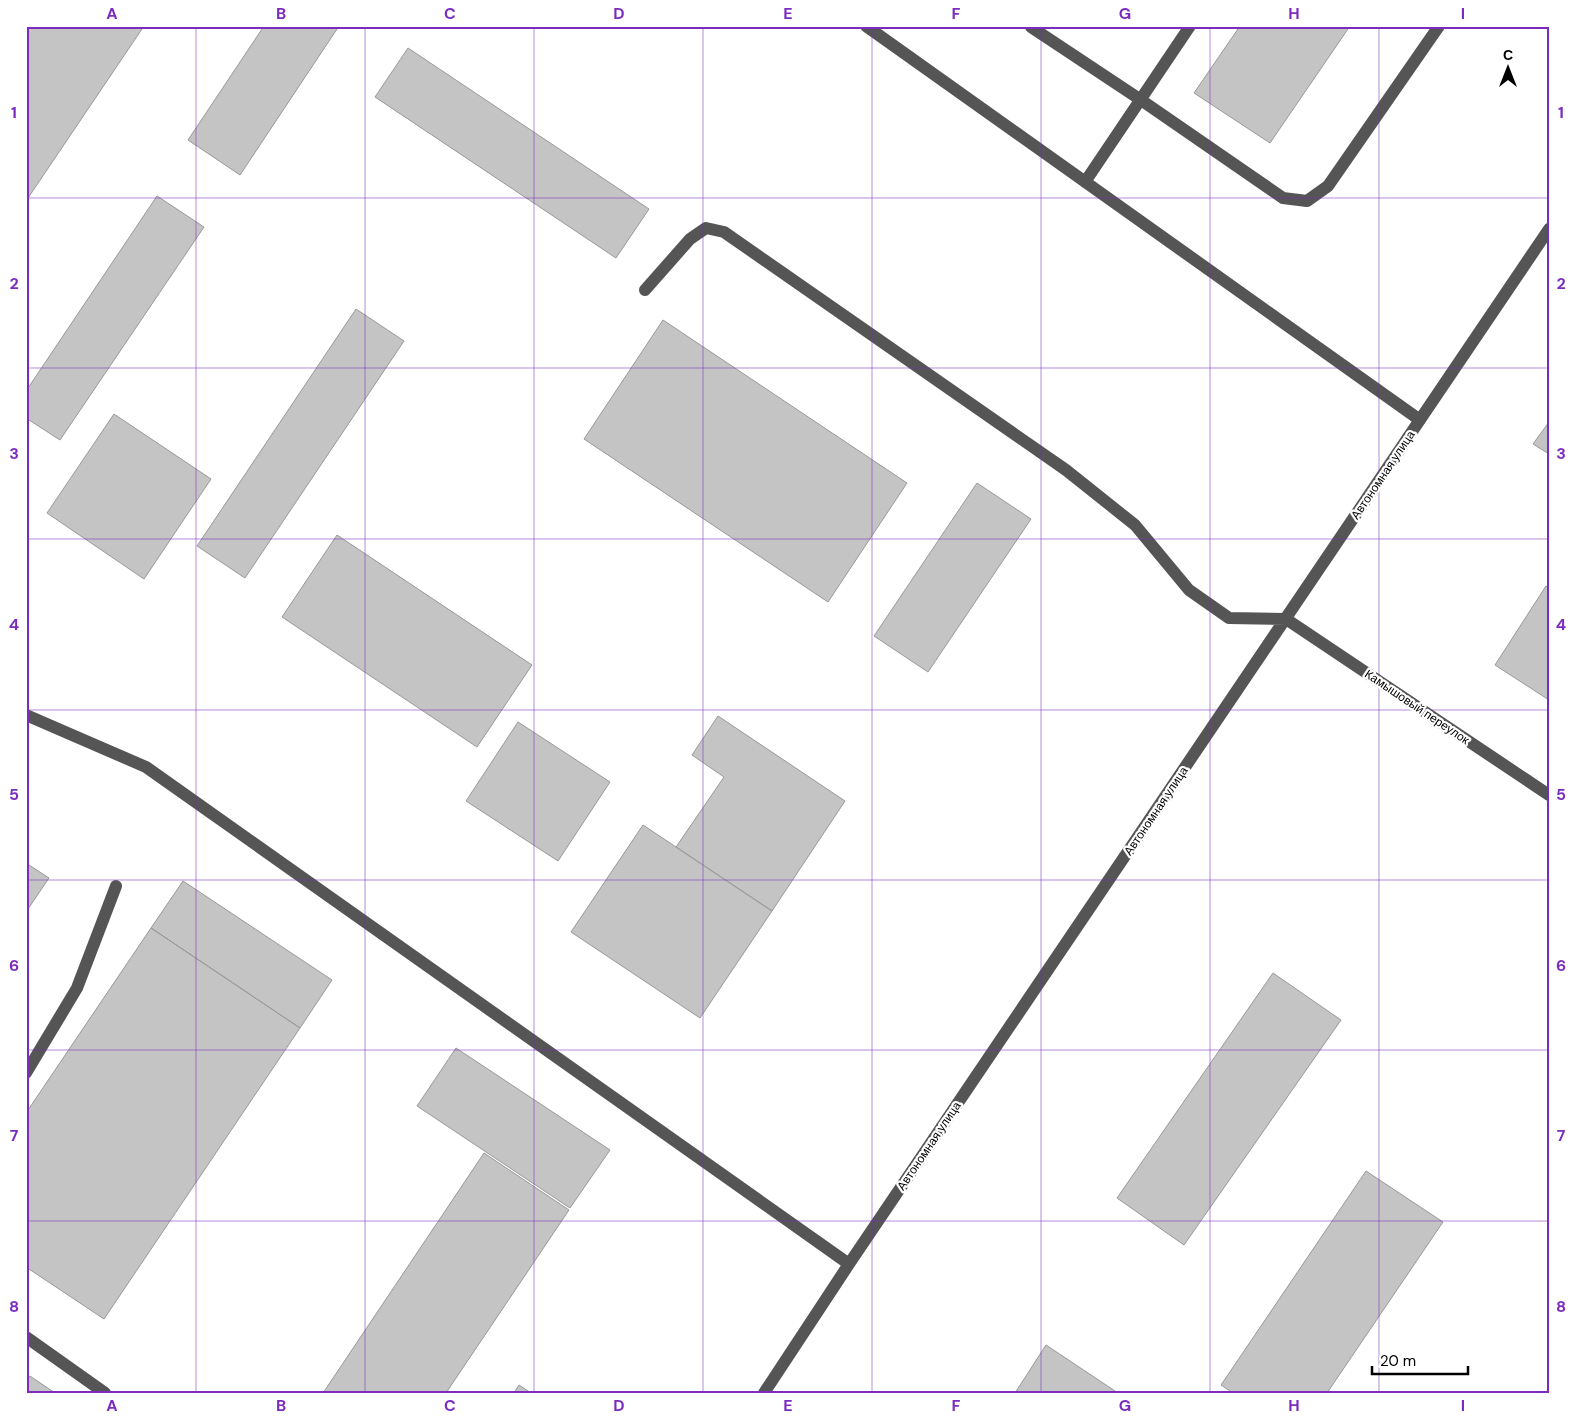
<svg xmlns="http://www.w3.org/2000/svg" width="1575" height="1419" viewBox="0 0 1575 1419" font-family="'DM Sans',sans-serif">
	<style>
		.building { fill: #c4c4c4; stroke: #999 }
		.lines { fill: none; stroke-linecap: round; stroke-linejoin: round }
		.minor { stroke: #555; stroke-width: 12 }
		.grid { fill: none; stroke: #7b2cbf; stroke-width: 1; stroke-opacity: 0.55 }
		.labels { text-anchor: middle; stroke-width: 4.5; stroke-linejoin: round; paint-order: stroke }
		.street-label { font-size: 12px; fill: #000; stroke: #fff }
		.neatline { fill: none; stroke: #7b2cbf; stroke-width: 2 }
		.grid-label { font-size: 16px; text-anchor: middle; font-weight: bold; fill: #7b2cbf }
	</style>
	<rect width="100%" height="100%" fill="#fff"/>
	<!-- building -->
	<path class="building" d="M26,26H144L26,201Z
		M264,26H339L240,175L188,140Z
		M1240,26H1350L1270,143L1194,93Z
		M408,48L649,209L616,258L375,97Z
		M157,196L204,227L60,440L26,418V391Z
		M356,309L404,341L245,578L197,546Z
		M663,320L907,483L828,602L584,439Z
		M114,414L211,479L144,579L47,513Z
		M1549,422V454L1533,444Z
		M977,483L1031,519L928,672L874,636Z
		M337,535L532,665L477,747L282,617Z
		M1546,586L1549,588V700L1495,665Z
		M718,716L845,801L772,911L676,847L724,777L692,755Z
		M518,722L610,782L558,861L466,801Z
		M643,825L772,911L700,1018L571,932Z
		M26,863L49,878L26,912Z
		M183,881L332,980L300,1028L151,928Z
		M151,928L300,1028L104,1319L26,1267V1113Z
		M1273,973L1341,1020L1184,1245L1117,1198Z
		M456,1048L610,1150L570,1208L417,1106Z
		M484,1153L569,1210L446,1393H323Z
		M1366,1171L1443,1222L1327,1393H1233L1221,1385Z
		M1046,1345L1118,1393H1015Z
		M30,1376L55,1393H26V1381Z
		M519,1385L531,1393H514Z"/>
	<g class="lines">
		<!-- minor -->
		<path class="minor" d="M866,26L1420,420
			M1031,27L1141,100L1283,198L1307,201L1328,186L1439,26
			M1085,182L1190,26
			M645,290L690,239L706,228L724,232L1066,470L1135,525L1189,590L1229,618L1286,619L1549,795
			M26,715L146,767L849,1264
			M26,1073L77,988L116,886
			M26,1337L105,1393
			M764,1393L849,1264L1549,229"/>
	</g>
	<!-- grid -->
	<path class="grid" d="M196,26V1393M365,26V1393M534,26V1393M703,26V1393M872,26V1393M1041,26V1393M1210,26V1393M1379,26V1393M26,198H1549M26,368H1549M26,539H1549M26,710H1549M26,880H1549M26,1050H1549M26,1221H1549"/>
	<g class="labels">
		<!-- street labels -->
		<g class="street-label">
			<text transform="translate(1383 475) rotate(-56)" y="4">Автономная улица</text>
			<text transform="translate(1417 707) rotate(34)" y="4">Камышовый переулок</text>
			<text transform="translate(1156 811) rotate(-56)" y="4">Автономная улица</text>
			<text transform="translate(929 1146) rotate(-56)" y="4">Автономная улица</text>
		</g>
	</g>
	<!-- border -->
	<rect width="1575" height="1419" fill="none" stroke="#ffffff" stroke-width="55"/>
	<!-- north arrow -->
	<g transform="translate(1508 68)" stroke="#ffffff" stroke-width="4" paint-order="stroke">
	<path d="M0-4L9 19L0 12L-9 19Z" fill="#000000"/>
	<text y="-8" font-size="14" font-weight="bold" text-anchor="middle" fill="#000000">С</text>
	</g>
	<!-- scale -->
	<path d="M1372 1366v8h96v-8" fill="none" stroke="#000000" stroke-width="2.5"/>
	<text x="1380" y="1366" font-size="15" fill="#000000" stroke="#ffffff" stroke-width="4" paint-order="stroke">20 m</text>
	<rect x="28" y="28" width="1520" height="1364" class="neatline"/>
	<g class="grid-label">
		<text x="112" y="19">A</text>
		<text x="281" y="19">B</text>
		<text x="450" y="19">C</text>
		<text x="619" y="19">D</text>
		<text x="788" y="19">E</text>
		<text x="956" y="19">F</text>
		<text x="1125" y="19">G</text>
		<text x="1294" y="19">H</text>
		<text x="1463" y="19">I</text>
		<text x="14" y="118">1</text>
		<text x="1561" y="118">1</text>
		<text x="14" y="289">2</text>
		<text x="1561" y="289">2</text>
		<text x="14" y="459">3</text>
		<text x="1561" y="459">3</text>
		<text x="14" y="630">4</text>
		<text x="1561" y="630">4</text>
		<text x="14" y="800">5</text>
		<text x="1561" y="800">5</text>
		<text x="14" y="971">6</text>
		<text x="1561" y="971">6</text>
		<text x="14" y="1141">7</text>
		<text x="1561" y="1141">7</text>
		<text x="14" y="1312">8</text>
		<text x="1561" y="1312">8</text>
		<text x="112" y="1411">A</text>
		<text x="281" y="1411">B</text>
		<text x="450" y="1411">C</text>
		<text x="619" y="1411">D</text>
		<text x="788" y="1411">E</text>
		<text x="956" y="1411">F</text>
		<text x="1125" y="1411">G</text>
		<text x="1294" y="1411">H</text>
		<text x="1463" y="1411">I</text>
	</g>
</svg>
